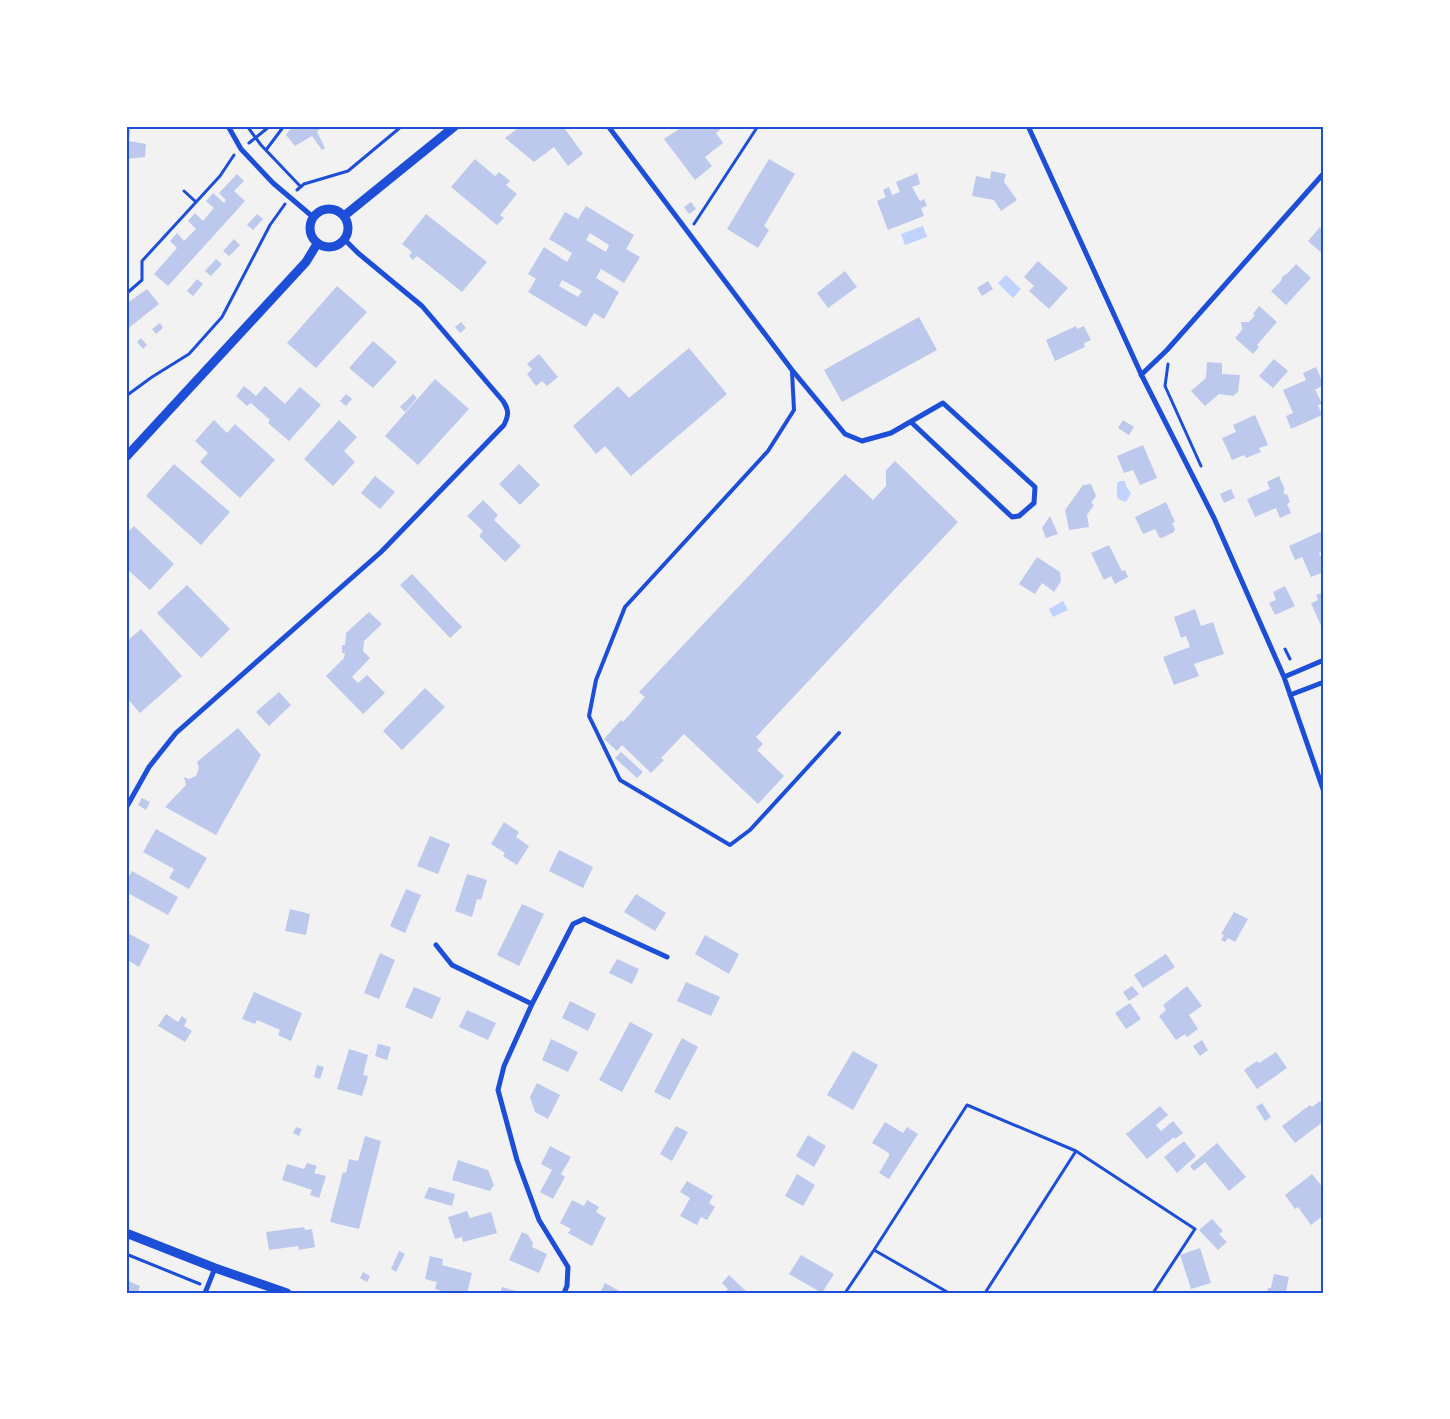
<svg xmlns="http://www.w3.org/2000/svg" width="1450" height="1419" viewBox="0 0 1450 1419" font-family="'Crimson Pro',serif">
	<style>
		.water { fill: #bfd3fe }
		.building { fill: #bdc9ec; fill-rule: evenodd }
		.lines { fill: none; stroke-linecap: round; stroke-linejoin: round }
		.path { stroke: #1d4ed8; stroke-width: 3 }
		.service { stroke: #1d4ed8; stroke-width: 4 }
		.minor { stroke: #1d4ed8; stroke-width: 5 }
		.tertiary { stroke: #1d4ed8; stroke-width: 9 }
		.neatline { fill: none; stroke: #1d4ed8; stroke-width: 2 }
	</style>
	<rect width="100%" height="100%" fill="#f2f2f2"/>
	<!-- water -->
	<path class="water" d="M923,226L927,237L905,245L901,234Z
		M1006,275L1021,289L1013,298L998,283Z
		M1120,481H1125L1127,488L1131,493L1126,502L1120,500L1117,497V483Z
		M1063,601L1068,610L1053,617L1049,609Z"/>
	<!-- building -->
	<path class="building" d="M126,126H131L129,141L146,144L145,157L126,159Z
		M293,126H323L317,132L325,148L322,150L312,136L295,146L286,135Z
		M521,126H563L583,154L568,166L554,147L534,162L505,138Z
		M685,126H725L716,133L723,143L705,157L712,166L695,180L664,139L682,127L683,128Z
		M475,159L495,176L499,172L510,181L506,185L517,194L500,215L504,218L497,225L451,187Z
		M769,159L795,174L764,226L769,230L758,248L727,229Z
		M991,171L1006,174L1004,182L1017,200L1001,211L994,200L972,196L976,176L990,179Z
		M917,173L920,184L912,187L920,201L924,199L927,206L921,208L924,216L888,230L877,201L886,197L883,190L889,187L892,195L900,192L896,182Z
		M237,174L244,181L234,191L245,201L168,286L154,274L177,248L170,241L177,233L184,241L196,229L188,221L195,213L203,221L214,208L206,201L213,193L224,203L226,200L219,193Z
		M691,202L696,209L689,214L684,207Z
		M586,206L634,235L626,249L640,257L624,283L601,269L596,278L619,292L604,319L594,313L586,327L528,292L536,279L528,274L544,247L567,262L572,253L549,239L565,212L578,219ZM590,233L609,245L606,252L586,240ZM562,280L582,291L578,297L559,286Z
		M257,214L263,219L253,230L247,225Z
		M426,214L487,262L462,292L417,256L413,260L409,256L412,252L402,244Z
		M1320,227L1322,229L1324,227V260L1321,257L1324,255L1308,241Z
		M234,239L240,245L229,256L223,251Z
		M216,259L222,264L211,276L205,271Z
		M1038,261L1068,288L1049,309L1029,291L1034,286L1024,277Z
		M1296,264L1311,278L1286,305L1271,291L1281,281L1282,277L1288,273Z
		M845,271L857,287L828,308L817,293Z
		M197,279L203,284L193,296L187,291Z
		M988,281L993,289L982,296L977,288Z
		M337,286L367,312L316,368L287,343Z
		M147,289L159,304L126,330V304Z
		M1259,306L1277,322L1257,345L1259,347L1253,354L1235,338L1242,330L1241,322H1249L1255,315L1253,314Z
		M919,317L937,350L842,402L824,370Z
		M461,322L466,328L460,333L455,327Z
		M160,323L163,328L156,334L152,329Z
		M1076,326L1077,329L1084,326L1091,340L1084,343L1085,347L1055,361L1046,340Z
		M141,338L147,345L143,349L137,342Z
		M373,341L397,362L373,388L349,368Z
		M689,348L727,394L631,476L605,446L596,454L573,426L618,386L629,398Z
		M539,354L558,377L547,386L542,381L536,386L527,374L532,369L527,364Z
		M1274,359L1288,371L1273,388L1259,376Z
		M1207,362L1222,363V374L1240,375L1238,392L1233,396L1219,394L1205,406L1191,391L1206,378Z
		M1316,367L1324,385L1312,391L1315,389L1322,404L1318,405L1322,415L1291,429L1286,416L1293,413L1283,390L1306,380L1303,373Z
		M435,379L469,409L418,465L385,436Z
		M244,386L256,396L265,386L285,404L300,387L321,405L289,441L268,423L270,420L251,403L247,406L236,396Z
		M346,394L352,399L346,406L340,401Z
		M413,394L417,398L405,412L400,407Z
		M1255,415L1268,445L1259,448L1261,452L1246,458L1244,455L1232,460L1222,438L1236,432L1233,425Z
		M214,420L227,433L235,424L275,460L240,498L200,462L208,453L195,441Z
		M339,420L357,437L344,451L355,462L333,486L304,459Z
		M1123,420L1134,427L1129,435L1118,428Z
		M1143,445L1157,478L1140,485L1133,470L1124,473L1117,456Z
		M895,461L958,522L756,737L763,744L757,750L784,776L758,804L684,734L661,758L664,760L651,773L622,745L617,751L604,739L621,720L623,722L645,697L639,692L845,474L873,500L886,486V470Z
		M174,464L230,512L201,545L146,496Z
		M519,464L540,485L520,505L499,484Z
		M375,476L395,492L380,509L361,493Z
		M1279,476L1285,490L1283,491L1285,495L1287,494L1290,502L1287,504L1291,513L1280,518L1276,508L1255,517L1247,499L1270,489L1267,482Z
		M1091,484L1096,496L1091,503L1094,505L1087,515L1089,527L1069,530L1065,510L1083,485Z
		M1231,489L1235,498L1224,503L1220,494Z
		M483,500L498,515L494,520L521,546L505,562L479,536L483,531L467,516Z
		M1166,502L1175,522L1172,523L1175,529L1174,532L1162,538L1159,537L1155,529L1143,534L1135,517Z
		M1050,516L1058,534L1046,538L1042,528Z
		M134,526L174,564L150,590L126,568V534Z
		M1322,531L1324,551L1319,553L1320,556L1322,555L1324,559V572L1311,577L1302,557L1295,560L1289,546Z
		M1109,545L1122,571L1125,570L1128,577L1115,584L1111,576L1104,580L1091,553Z
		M1037,557L1060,572L1061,581L1054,592L1042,583L1035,594L1019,584Z
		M412,574L462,627L450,638L400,585Z
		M187,585L230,629L201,658L157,613Z
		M1285,586L1295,606L1275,615L1269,603L1276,600L1273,592Z
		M1324,592V628H1322L1311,603L1318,600L1316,595Z
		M1195,609L1201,626L1213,622L1224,654L1194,664L1199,676L1174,685L1163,657L1190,647L1186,636L1181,638L1174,617Z
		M369,612L382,624L364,641L363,651L370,658L352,677L358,683L367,675L385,693L363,714L326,676L344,658L345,653H342V645H345L346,633Z
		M141,629L182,676L140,713L126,697V642Z
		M425,688L445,707L402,750L383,731Z
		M279,692L291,705L269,726L256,712Z
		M238,728L261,755L216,835L165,807L186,785L184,777L189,779L196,776L199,768L197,762Z
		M621,752L643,772L637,778L615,758Z
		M142,798L150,802L146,810L138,805Z
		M504,822L519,832L516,837L529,846L517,865L503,856L505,853L491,844Z
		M156,829L207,858L189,889L169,878L174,869L143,852Z
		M430,836L450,844L438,874L417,866Z
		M559,850L593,867L583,888L549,871Z
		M132,871L178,897L168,915L126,892V882Z
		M467,874L487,880L481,900L477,899L472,917L455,911Z
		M406,889L421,895L405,933L390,926Z
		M636,894L666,913L655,931L624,912Z
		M522,904L544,914L519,966L497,955Z
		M290,909L310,914L306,935L285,931Z
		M1234,912L1248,919L1235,942L1228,938L1225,942L1221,940L1224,935L1221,934Z
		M126,932L150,945L139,967L129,961L126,965Z
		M705,935L739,954L729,974L695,954Z
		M380,953L395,960L379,999L364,993Z
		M1166,954L1175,967L1143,988L1134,975Z
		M617,959L639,969L632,984L609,973Z
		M686,982L720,997L711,1016L677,1001Z
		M1132,986L1139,994L1129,1001L1123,992Z
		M1187,986L1202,1006L1189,1015L1198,1029L1187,1037L1185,1034L1176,1040L1159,1016L1166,1010L1163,1005Z
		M414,987L441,998L432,1019L405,1007Z
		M254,992L302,1013L291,1041L278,1035L280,1030L257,1020L255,1024L242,1019Z
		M570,1001L596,1014L588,1031L562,1018Z
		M1130,1003L1141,1019L1126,1029L1115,1013Z
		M467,1010L496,1023L488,1040L459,1027Z
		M166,1014L178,1022L182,1016L187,1020L184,1026L192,1031L185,1042L158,1026Z
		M630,1022L653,1034L622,1092L599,1080Z
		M682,1038L698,1047L670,1100L654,1092Z
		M551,1039L578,1052L568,1072L542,1060Z
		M1202,1040L1208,1050L1200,1056L1193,1046Z
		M378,1044L391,1047L387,1060L375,1056Z
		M349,1049L368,1055L363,1075L368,1076L362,1096L337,1089Z
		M853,1051L878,1065L853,1110L827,1095Z
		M1276,1052L1287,1068L1257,1089L1244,1070L1257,1061L1259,1063Z
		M317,1065L324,1067L320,1079L314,1077Z
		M537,1083L560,1095L548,1119L535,1112L530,1097Z
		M1320,1101L1324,1106V1121L1295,1143L1282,1126L1310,1105L1312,1107Z
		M1262,1103L1271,1117L1265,1121L1256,1107Z
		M1160,1106L1168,1115L1156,1125L1161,1131L1173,1121L1183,1133L1175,1139L1174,1137L1147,1159L1126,1134Z
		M885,1122L903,1133L907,1127L918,1134L889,1179L879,1173L889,1156V1153L872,1143Z
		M676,1126L688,1132L672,1161L660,1154Z
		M296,1127L302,1129L299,1136L293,1133Z
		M808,1135L826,1146L814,1167L796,1156Z
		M365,1136L381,1141L359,1229L330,1222L343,1172L346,1173L349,1159L358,1161Z
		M1184,1141L1196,1156L1177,1173L1164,1157Z
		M1217,1143L1246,1177L1229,1191L1205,1162L1194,1171L1190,1166Z
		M550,1146L571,1157L561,1174L565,1177L553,1199L540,1192L552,1170L541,1164Z
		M458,1160L488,1170L494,1185L490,1191L452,1180Z
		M307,1163L317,1166L314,1173L326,1176L319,1198L310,1195L312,1190L282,1180L287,1164L304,1169Z
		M797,1174L815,1185L803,1206L785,1196Z
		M1312,1174L1324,1189V1215L1311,1225L1298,1207L1295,1209L1285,1195Z
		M687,1181L713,1196L709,1203L715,1207L707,1220L701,1217L697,1225L680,1216L690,1198L680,1192Z
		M429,1187L455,1194L452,1206L424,1198Z
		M572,1200L584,1206L587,1200L599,1207L596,1212L606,1218L592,1246L568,1233L571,1229L560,1223Z
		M467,1211L470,1218L491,1212L497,1233L463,1242L462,1237L455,1239L448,1217Z
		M1212,1219L1223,1231L1219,1234L1227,1242L1218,1250L1199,1230Z
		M304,1227L305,1230L312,1229L315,1247L299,1250L298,1246L269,1250L266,1232Z
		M522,1232L528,1235L533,1243L532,1247L547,1254L539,1273L509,1260Z
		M1200,1248L1211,1283L1191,1289L1180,1255Z
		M399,1251L405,1254L396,1272L391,1269Z
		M801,1255L834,1274L822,1293L789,1274Z
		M430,1256L443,1259L442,1265L472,1273L467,1293H449L435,1289L437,1282L425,1279Z
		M363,1272L370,1276L367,1282L360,1278Z
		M1274,1274L1289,1277L1286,1291L1291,1293H1267L1268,1288H1271Z
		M729,1275L748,1293H724L728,1289L722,1283Z
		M126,1280L140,1286L138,1293H126Z
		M605,1283L623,1293H600Z
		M502,1287L519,1292V1293H500Z"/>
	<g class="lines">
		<!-- path -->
		<path class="path" d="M247,126L261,145L301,187
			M249,143L270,126
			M266,150L284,126
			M297,190L304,184L348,171L402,126
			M184,191L196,202
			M694,224L758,126
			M126,294L142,280V261L220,176L234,155
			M1168,364L1165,386L1201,466
			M126,396L152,377L189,354L222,317L270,225L285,204
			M1285,649L1290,659
			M874,1250L967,1105L1076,1151L1195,1229L1153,1293
			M126,1254L200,1284
			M845,1293L874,1250L949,1293
			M985,1293L1076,1151"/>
		<!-- service -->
		<path class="service" d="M792,372L794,410L768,451L625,607L596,680L589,716L620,780L730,845L750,830L839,733"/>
		<!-- minor -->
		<path class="minor" d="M228,126L241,149L273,183L313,217
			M608,126L792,370L845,434L862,441L891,433L943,403L1035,487L1034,503L1019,516L1012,517L911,422
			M1028,126L1142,376L1214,518L1284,677L1324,792
			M1141,375L1167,350L1324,173
			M1284,677L1324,660
			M1290,695L1324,682
			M126,808L149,767L176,733L381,552L504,425C509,415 509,410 503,401L422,306L358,253L345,240
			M436,945L452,965L532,1004
			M205,1293L215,1268
			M564,1293L567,1286L568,1267L539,1220L517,1160L498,1090L504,1066L532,1004L573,924L584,919L667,957"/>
		<!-- tertiary -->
		<path class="tertiary" d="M310 228a19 19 0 1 1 38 0a19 19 0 1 1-38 0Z
			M344,216L455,126
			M126,457L306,262L317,244
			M126,1233L215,1268L287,1293"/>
	</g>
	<!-- border -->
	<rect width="1450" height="1419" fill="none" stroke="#ffffff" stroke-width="255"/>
	<rect x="128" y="128" width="1194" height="1164" class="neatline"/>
</svg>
